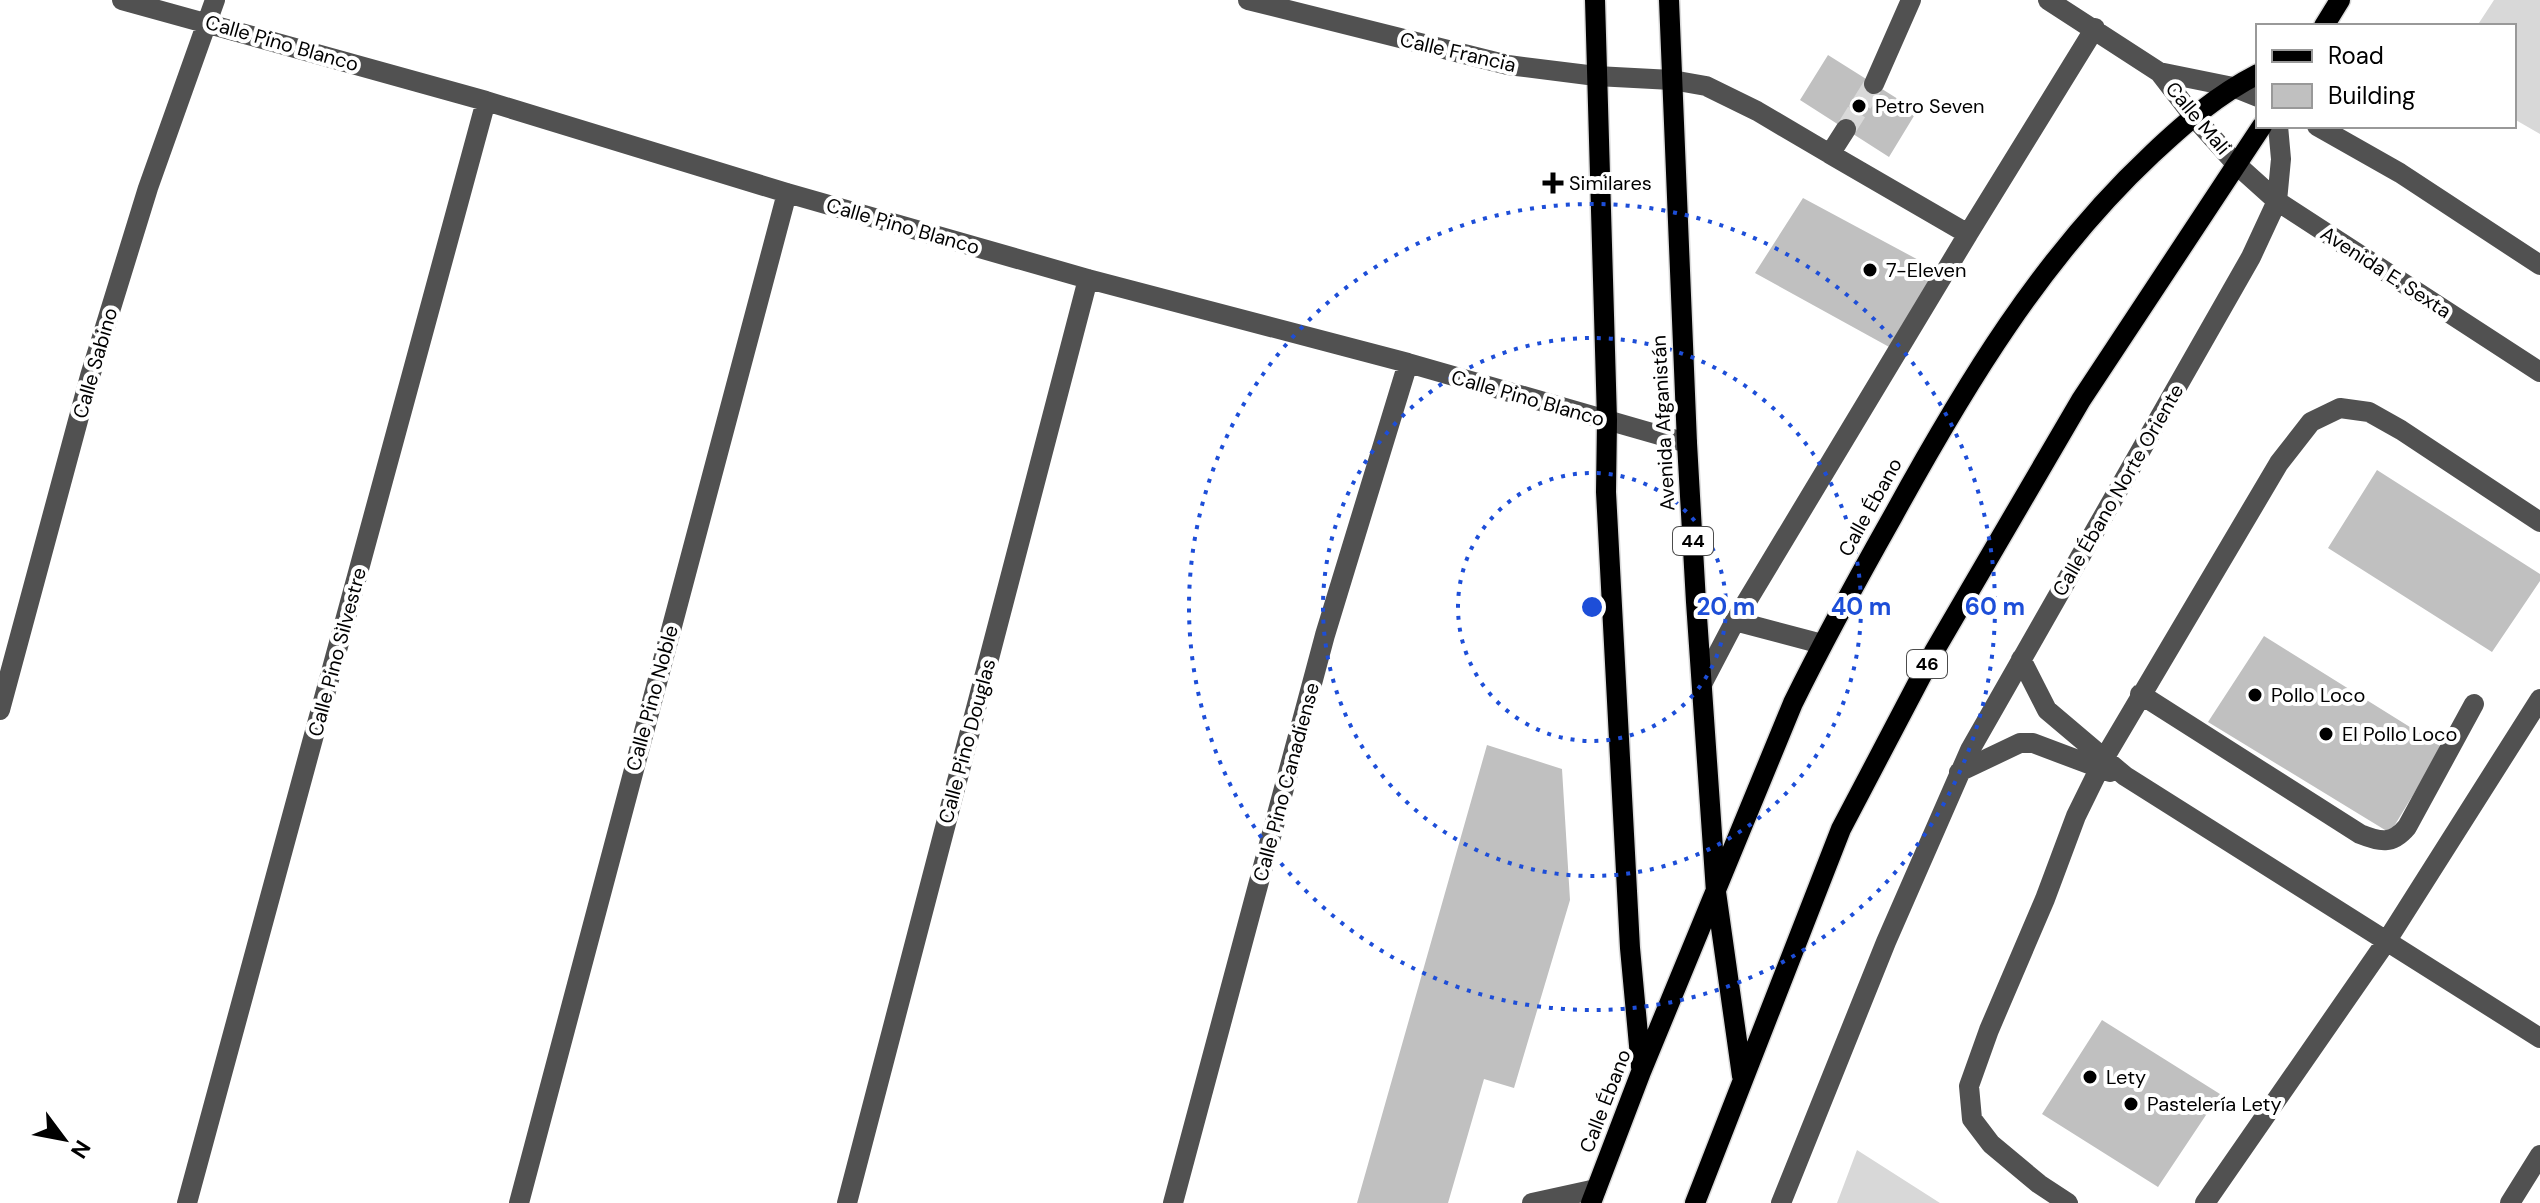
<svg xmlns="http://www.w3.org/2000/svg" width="2540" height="1203" viewBox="0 0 2540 1203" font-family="'DM Sans',sans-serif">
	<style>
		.green { fill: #d8d8d8 }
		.building { fill: #c0c0c0 }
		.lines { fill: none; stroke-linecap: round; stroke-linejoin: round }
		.minor-tunnel { stroke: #d9d9d9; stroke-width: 20; stroke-dasharray: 20 10; stroke-linecap: butt }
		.major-casing { stroke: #dbdbdb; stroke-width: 23 }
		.minor { stroke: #515151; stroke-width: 20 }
		.major { stroke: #000; stroke-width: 20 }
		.ring { fill: none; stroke: #1d4ed8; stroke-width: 4; stroke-dasharray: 4 8 }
		.poi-dot { fill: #000; stroke: #fff; stroke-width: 3 }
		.labels { text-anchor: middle; stroke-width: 8; stroke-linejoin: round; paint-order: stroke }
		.shield { fill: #fff; stroke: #4c4c4c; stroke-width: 2 }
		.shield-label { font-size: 18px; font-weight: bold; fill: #000 }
		.street-label { font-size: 20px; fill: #000; stroke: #fff }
		.poi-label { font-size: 20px; fill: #000; stroke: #fff; text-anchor: start }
		.centre { fill: #1d4ed8; stroke: #fff; stroke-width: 4 }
		.ring-label { font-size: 24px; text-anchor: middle; font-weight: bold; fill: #1d4ed8; stroke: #fff; stroke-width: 8; stroke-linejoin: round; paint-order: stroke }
	</style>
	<rect width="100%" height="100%" fill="#fff"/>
	<!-- green -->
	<path class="green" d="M2494,0H2540V134L2514,119V26H2477Z
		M1857,1150L1940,1203H1837Z"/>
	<!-- building -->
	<path class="building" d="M1828,55L1917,111L1889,157L1800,100Z
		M1803,198L1939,271L1891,348L1755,273Z
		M2377,470L2540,574V581L2492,652L2328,548Z
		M2264,636L2442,747L2390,833L2208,722Z
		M1487,745L1562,769L1570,900L1514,1088L1484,1079L1448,1203H1357Z
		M2102,1020L2220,1094L2158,1187L2042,1114Z"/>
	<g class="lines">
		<!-- minor-tunnel -->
		<path class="minor-tunnel" d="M1846,129L1874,84"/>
		<!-- major casing -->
		<g class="major-casing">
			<path id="major" d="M1595,0L1607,420L1606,492L1630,948L1641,1067
				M1669,0L1687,443L1696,602L1716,892L1742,1076
				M2324,26L2340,0
				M1591,1203L1641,1072L1793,703C1824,640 1858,578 1893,516C1965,385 2042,257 2152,154C2185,123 2217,95 2258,74
				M1695,1203L1841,829L1935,650L2081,400L2262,126"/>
		</g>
		<!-- minor -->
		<path class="minor" d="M122,0L486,101L787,193L1088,279L1408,363L1687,443
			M1248,0L1508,65L1596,76L1672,80L1706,86L1757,111L1830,154
			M2048,0L2159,72L2193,116L2237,165L2277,201L2540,372
			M2159,72L2233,87L2258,97
			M1874,84L1911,0
			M2317,126L2400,173L2540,265
			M1846,129L1830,154L1968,234L2095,28
			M1735,621L1822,644
			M2021,659L2047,710L2125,776L2540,1038
			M1702,684L1735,621L1968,234
			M2140,694L2360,834C2380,842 2392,845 2407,827L2474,704
			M0,710L90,376L148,188L215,0
			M1959,772L2020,743H2033L2110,772
			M187,1203L486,101
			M519,1203L787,193
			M847,1203L1088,279
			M1173,1203L1325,635L1408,363
			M1532,1203L1596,1189
			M1781,1203L1886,942L1970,750L2251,257L2277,201L2281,159L2278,126
			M2068,1203L2039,1184L1991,1144L1972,1119L1969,1086L1989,1030L2045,899L2076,816L2105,757L2279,463L2311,422L2340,408L2369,412L2401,430L2540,522
			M2205,1203L2386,942L2540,699
			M2510,1203L2540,1155"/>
		<!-- major -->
		<use href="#major" class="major"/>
	</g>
	<!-- distance rings -->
	<g class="ring">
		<circle cx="1592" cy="607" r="134"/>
		<circle cx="1592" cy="607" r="269"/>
		<circle cx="1592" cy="607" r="403"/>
	</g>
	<!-- markers -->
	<g class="poi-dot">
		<circle cx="1859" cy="106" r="8"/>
		<path d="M1549 171h8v8h8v8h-8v8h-8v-8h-8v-8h8z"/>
		<circle cx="1870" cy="270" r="8"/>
		<circle cx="2255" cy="695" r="8"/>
		<circle cx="2326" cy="734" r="8"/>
		<circle cx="2090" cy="1077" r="8"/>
		<circle cx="2131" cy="1104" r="8"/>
	</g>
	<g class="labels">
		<!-- shield labels -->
		<g class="shield">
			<rect x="1673" y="527" width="40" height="28" rx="6"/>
			<rect x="1907" y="650" width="40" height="28" rx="6"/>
		</g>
		<g class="shield-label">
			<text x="1693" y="547">44</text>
			<text x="1927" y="670">46</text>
		</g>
		<!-- street labels -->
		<g class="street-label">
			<text transform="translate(282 43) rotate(16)" y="7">Calle Pino Blanco</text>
			<text transform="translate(1458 52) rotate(13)" y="7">Calle Francia</text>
			<text transform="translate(2198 118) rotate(50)" y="7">Calle Mali</text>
			<text transform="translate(903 226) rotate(16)" y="7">Calle Pino Blanco</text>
			<text transform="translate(2386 272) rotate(33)" y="7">Avenida E. Sexta</text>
			<text transform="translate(95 363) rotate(-74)" y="7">Calle Sabino</text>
			<text transform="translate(1528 398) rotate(16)" y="7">Calle Pino Blanco</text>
			<text transform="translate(1663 423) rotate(-93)" y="7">Avenida Afganistán</text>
			<text transform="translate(2118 490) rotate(-60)" y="7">Calle Ébano Norte Oriente</text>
			<text transform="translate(1870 507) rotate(-61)" y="7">Calle Ébano</text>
			<text transform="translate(337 652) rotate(-75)" y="7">Calle Pino Silvestre</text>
			<text transform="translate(652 698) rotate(-75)" y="7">Calle Pino Noble</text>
			<text transform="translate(967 741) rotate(-75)" y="7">Calle Pino Douglas</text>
			<text transform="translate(1286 782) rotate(-75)" y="7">Calle Pino Canadiense</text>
			<text transform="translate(1605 1101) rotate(-69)" y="7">Calle Ébano</text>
		</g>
		<!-- poi labels -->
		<g class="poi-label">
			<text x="1875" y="113">Petro Seven</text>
			<text x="1569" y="190">Similares</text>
			<text x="1886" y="277">7-Eleven</text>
			<text x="2271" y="702">Pollo Loco</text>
			<text x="2342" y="741">El Pollo Loco</text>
			<text x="2106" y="1084">Lety</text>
			<text x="2147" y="1111">Pastelería Lety</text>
		</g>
	</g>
	<circle cx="1592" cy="607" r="12" class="centre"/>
	<g class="ring-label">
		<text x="1726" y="615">20 m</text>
		<text x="1861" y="615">40 m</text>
		<text x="1995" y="615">60 m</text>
	</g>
	<!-- legend -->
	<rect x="2256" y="24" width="260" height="104" fill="#ffffff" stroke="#999999" stroke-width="2"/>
	<rect x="2272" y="50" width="40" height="12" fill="#000000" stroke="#999999" stroke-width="2"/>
	<text x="2328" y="64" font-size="24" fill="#000000">Road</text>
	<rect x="2272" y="84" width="40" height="24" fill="#c0c0c0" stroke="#999999" stroke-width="2"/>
	<text x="2328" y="104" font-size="24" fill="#000000">Building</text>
	<!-- north arrow -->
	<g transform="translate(64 1139) rotate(122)" stroke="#ffffff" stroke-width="6" paint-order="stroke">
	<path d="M0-6L14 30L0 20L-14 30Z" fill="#000000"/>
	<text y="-12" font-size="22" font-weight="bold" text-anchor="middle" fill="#000000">N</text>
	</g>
</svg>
